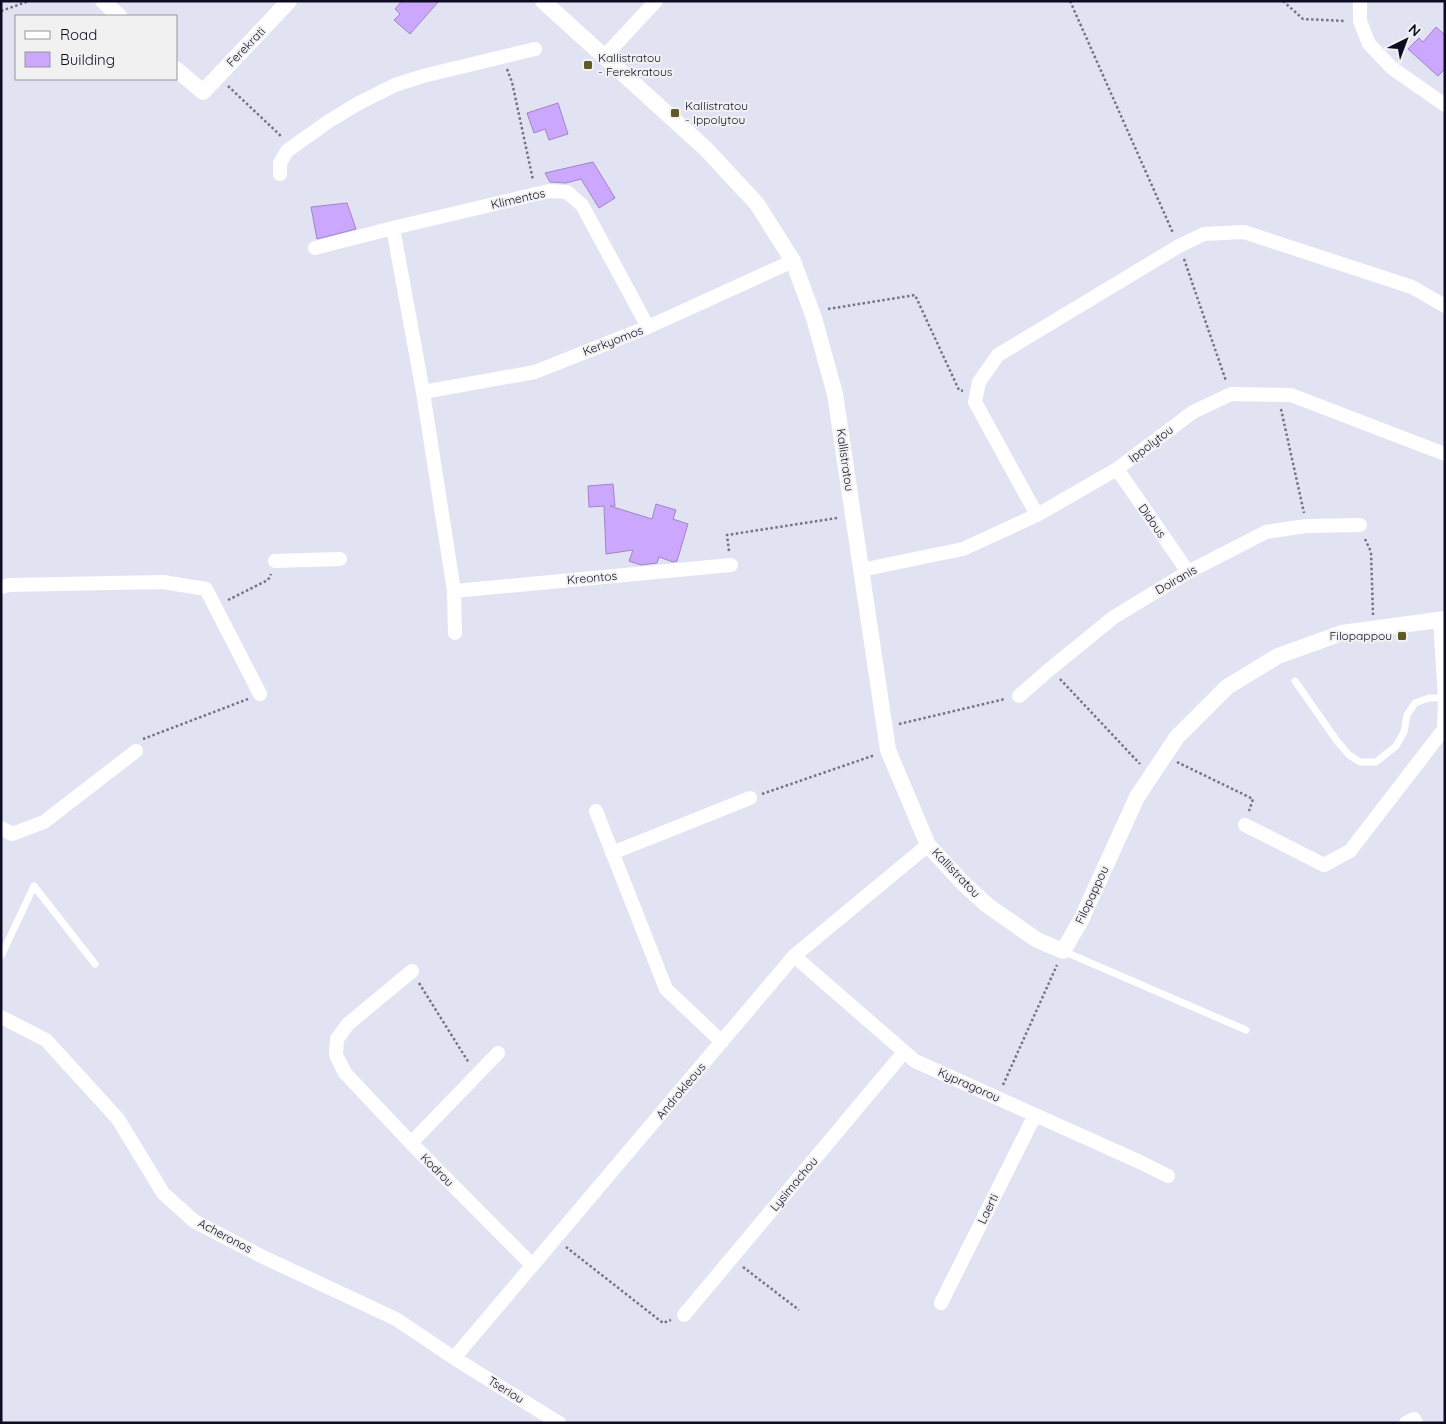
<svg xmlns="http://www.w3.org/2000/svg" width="1446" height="1424" viewBox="0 0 1446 1424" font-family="Quicksand,sans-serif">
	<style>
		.building { fill: #cca7fe; stroke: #a084c7 }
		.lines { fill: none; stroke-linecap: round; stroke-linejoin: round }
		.path { stroke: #737387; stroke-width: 2.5; stroke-dasharray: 2.5 2.5; stroke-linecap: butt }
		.service { stroke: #fff; stroke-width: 7 }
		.minor { stroke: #fff; stroke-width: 14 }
		.tertiary { stroke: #fff; stroke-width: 16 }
		.poi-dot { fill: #5f5926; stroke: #f1f1f1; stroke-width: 2 }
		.labels { text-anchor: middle; stroke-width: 4; stroke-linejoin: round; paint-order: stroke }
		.street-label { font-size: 12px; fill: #0e0c25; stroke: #f1f1f1 }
		.poi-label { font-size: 12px; fill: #0e0c25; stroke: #f1f1f1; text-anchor: start }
	</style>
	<rect width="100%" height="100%" fill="#e2e3f2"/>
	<!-- building -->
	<path class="building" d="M402,1H439L410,34L394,20L400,14L395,9Z
		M1436,27L1445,35V69L1438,76L1408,49L1419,38L1423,42Z
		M558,103L568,134L549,140L545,129L534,133L527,113Z
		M593,162L615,198L599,208L581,179L566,183L550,182L545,173Z
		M347,203L356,229L317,239L311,207Z
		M613,484L615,506H610L652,519L656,504L676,510L673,519L688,524L677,561L673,562L659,557L657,563L641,565L629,561L633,550L606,554L604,506L589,507L588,486Z"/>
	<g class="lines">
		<!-- path -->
		<path class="path" d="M1070,1L1173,233
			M1283,1L1303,19L1346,21
			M1,11L29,1
			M507,69L512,82L533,180
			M228,86L282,137
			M1184,259L1226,381
			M828,309L915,295L959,390L963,391
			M1281,409L1304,513
			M1365,539L1371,552L1373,615
			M729,551L727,535L837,518
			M228,600L268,580L271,574
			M1060,679L1140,764
			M899,724L1005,699
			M143,739L248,699
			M1177,762L1253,799L1249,811
			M762,794L875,755
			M419,983L469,1063
			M1003,1085L1057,965
			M566,1247L663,1323L671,1320
			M743,1267L799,1310"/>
		<!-- service -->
		<path class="service" d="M1295,681L1337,741L1349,755L1360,762H1376L1396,746L1404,732L1407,715L1415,703L1429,698H1445
			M1063,951L1246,1030
			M1,956L34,886L95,964"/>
		<!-- minor -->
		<path class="minor" d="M1360,1V21L1369,44L1392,68L1445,105
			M604,57L656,1
			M280,174V163L287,151L329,121L359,103L395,85L423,76L535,49
			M393,228L423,392L454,591L455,633
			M315,248L393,228L549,191L567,192L582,205L648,327
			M423,392L535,372L648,327L793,261
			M1117,469L1188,572
			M1037,515L975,402L979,382L998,355L1179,246L1204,234L1244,232L1412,287L1445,306
			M275,561L340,559
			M861,570L963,549L1037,515L1117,469L1193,412L1231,394L1291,395L1445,454
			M1,587L9,585L163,582L206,589L260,694
			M454,591L731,565
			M1019,696L1050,669L1114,617L1188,572L1266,532L1306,526L1360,525
			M596,811L666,989L722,1042
			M1245,825L1324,865L1350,851L1444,729L1445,698L1440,620
			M1,828L12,834L44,822L136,751
			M612,853L750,798
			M794,956L915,1061L1140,1162L1168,1176
			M412,971L348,1024L337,1039L336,1055L345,1073L411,1143L532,1265
			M1,1017L46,1040L118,1119L163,1193L194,1221L261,1256L396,1319L454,1358L559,1423
			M411,1143L498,1053
			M941,1303L1035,1115
			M684,1315L904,1052
			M454,1358L794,956L928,845
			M1406,1423L1414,1419L1416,1423"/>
		<!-- tertiary -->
		<path class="tertiary" d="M103,1L119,16
			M543,1L706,149L757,204L793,261L814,318L835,394L888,750L928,845L963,883L987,905L1037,940L1063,951L1081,920L1137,797L1177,737L1227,687L1278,656L1342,633L1445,619
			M176,69L203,92L289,1"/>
	</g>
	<!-- markers -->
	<g class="poi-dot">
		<rect x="583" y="60" width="10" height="10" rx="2.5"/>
		<rect x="670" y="108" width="10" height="10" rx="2.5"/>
		<rect x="1397" y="631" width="10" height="10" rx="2.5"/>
	</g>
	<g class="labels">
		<!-- street labels -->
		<g class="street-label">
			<text transform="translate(246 47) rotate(-46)" y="4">Ferekrati</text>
			<text transform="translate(518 199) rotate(-13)" y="4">Klimentos</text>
			<text transform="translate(613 341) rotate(-21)" y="4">Kerkyomos</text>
			<text transform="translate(1151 444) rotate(-37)" y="4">Ippolytou</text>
			<text transform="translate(845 460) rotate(82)" y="4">Kallistratou</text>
			<text transform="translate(1152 521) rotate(55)" y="4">Didous</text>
			<text transform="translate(592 578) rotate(-5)" y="4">Kreontos</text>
			<text transform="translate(1176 580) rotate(-30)" y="4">Doiranis</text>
			<text transform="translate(956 873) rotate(46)" y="4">Kallistratou</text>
			<text transform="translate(1092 895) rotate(-65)" y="4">Filopappou</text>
			<text transform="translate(969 1085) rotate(24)" y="4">Kypragorou</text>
			<text transform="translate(681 1091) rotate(-50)" y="4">Androkleous</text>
			<text transform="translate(437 1170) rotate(45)" y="4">Kodrou</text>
			<text transform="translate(794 1184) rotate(-50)" y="4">Lysimachou</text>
			<text transform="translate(988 1209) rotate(-64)" y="4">Laerti</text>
			<text transform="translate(225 1236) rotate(28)" y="4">Acheronos</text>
			<text transform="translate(506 1390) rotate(32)" y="4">Tseriou</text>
		</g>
		<!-- poi labels -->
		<g class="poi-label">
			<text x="598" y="62">Kallistratou<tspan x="598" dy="14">- Ferekratous</tspan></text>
			<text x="685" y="110">Kallistratou<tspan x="685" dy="14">- Ippolytou</tspan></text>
			<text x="1392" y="640" text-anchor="end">Filopappou</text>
		</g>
	</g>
	<!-- border -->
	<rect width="1446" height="1424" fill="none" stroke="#0e0c25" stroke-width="5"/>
	<!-- legend -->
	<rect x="15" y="15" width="162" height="65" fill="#f1f1f1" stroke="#96959f"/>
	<rect x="25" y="31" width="25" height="8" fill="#ffffff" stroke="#96959f"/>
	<text x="60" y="40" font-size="15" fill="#0e0c25">Road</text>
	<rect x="25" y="52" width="25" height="15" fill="#cca7fe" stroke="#96959f"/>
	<text x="60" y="65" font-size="15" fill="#0e0c25">Building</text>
	<!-- north arrow -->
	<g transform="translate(1406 40) rotate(42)" stroke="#f1f1f1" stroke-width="4" paint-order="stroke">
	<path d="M0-4L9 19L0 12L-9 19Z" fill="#0e0c25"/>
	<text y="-8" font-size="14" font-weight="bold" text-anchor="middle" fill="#0e0c25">N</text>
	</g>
</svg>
